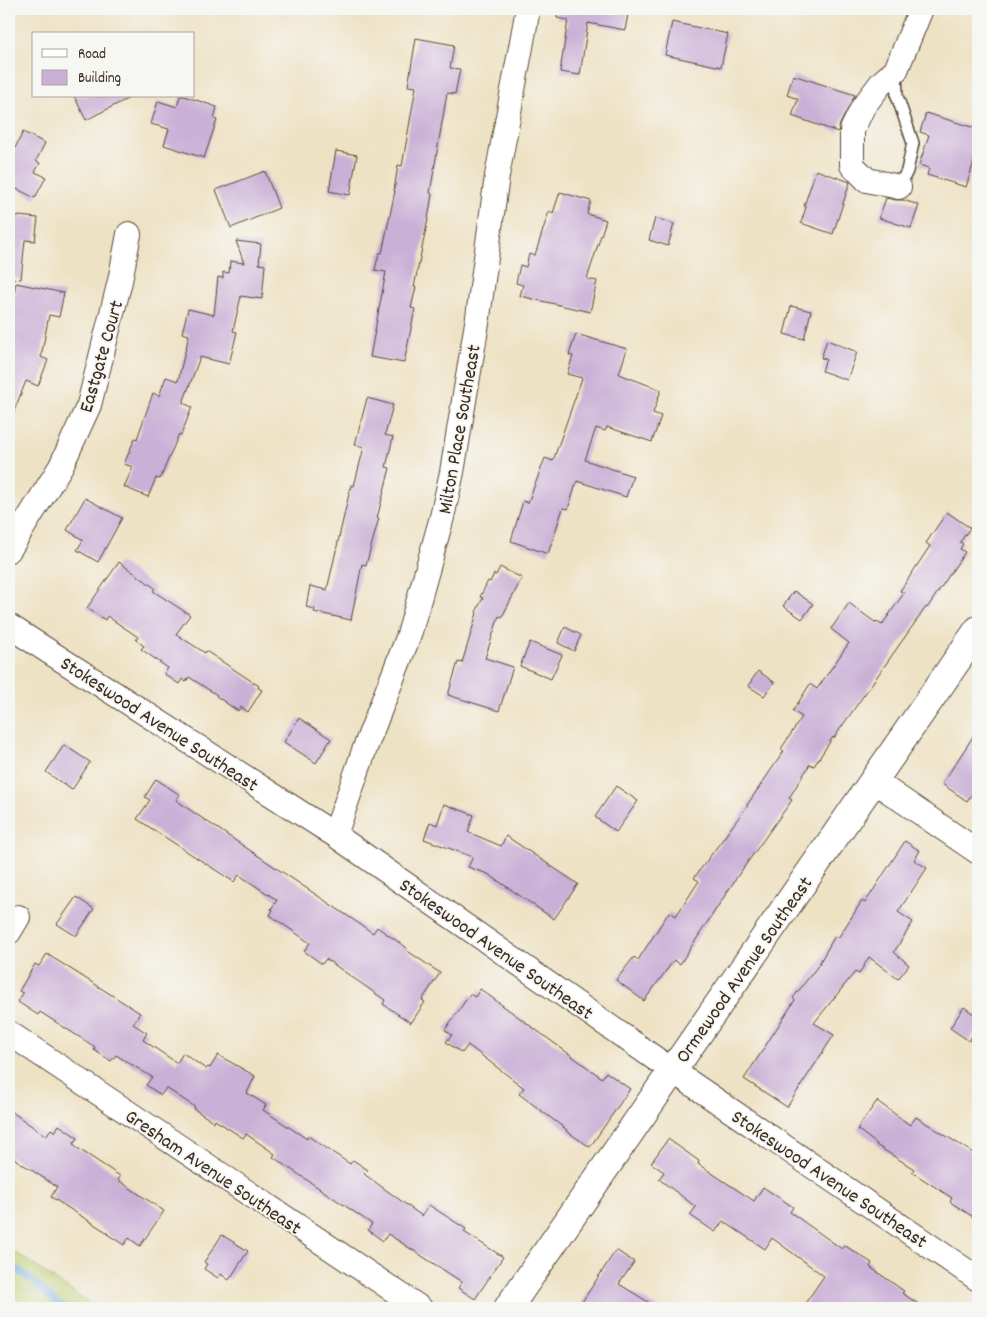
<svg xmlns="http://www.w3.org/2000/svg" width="987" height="1317" viewBox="0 0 987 1317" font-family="Dekko,sans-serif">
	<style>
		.green { fill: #bcca6c; stroke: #7c7a45 }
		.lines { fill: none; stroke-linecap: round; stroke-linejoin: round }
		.stream { stroke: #74ace3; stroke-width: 7 }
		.building { fill: #cab0d7 }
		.service-casing { stroke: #564637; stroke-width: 14 }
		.minor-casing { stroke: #564637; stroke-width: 26 }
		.tertiary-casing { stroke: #564637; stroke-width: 30 }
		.service { stroke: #fff; stroke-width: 11 }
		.minor { stroke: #fff; stroke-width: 24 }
		.tertiary { stroke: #fff; stroke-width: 28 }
		.labels { text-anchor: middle; stroke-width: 4; stroke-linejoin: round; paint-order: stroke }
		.street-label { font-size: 20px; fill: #3b2a1e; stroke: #f6f6f2 }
	</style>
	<rect width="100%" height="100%" fill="#f6f6f2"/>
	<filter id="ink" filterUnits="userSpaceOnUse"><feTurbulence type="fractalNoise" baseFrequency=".02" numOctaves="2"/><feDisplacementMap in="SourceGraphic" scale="10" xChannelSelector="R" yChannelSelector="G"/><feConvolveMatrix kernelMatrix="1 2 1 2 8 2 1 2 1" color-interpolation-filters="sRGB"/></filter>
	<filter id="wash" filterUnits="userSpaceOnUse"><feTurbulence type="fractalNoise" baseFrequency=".0096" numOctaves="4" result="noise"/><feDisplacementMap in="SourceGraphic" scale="20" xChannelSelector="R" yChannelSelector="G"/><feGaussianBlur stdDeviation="1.12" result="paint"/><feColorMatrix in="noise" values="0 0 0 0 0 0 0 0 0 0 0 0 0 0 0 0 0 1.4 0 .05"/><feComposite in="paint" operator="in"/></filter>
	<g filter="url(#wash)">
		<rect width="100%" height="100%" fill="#eee2c4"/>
		<!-- green -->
		<path class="green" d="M9,1248L96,1308H9Z"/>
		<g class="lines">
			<!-- stream -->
			<path class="stream" d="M9,1263L35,1283L59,1305L66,1308"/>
		</g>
		<g id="blocks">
			<!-- building -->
			<path class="building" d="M558,9H629L625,30L588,23L580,75L560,72L568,20L557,18Z
				M672,22L728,34L721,67L665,55Z
				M416,38L454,45L450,68L460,69L455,94L447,93L430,193L432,194L428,219L414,287H416L411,308L415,309L404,363L370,357L386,272L375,270L379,253H382L395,191H394L398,165L402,166L416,87L408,86Z
				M793,75L855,95L840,124L838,132L792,116L798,99L787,95Z
				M74,96H133L86,120Z
				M180,96H184L217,107L214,119L217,120L204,158L164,145L169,129L151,124L158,101L177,107Z
				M926,113L978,129V149L966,187L927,175L929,168L919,165L929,135L920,132Z
				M23,132L45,143L36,161L40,163L35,172L46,177L35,198L9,185V147L14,150Z
				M336,151L357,155L350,195L329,191Z
				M816,170L850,182L833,234L801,223L806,207L804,206Z
				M265,171L279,208L231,228L216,190Z
				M560,192L591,201L587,214L606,220L587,279L597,281L590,312L520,296L523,285L516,283L520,265L526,267L529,254L535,255L549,211L553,213Z
				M886,198L896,200H903L919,205L911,228L879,218Z
				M9,215L38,218L35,241L25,240L21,279L9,278Z
				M655,218L674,224L668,246L649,240Z
				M236,241L261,244L259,264L265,265L262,299L241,296L233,331L237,332L229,364L200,357L183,403L192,407L181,435L179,434L160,479L156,478L148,497L124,487L133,467L124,464L135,438L137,439L153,393L159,396L166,377L178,381L189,335L182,333L188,309L214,315L218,277L223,278V272L229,273L230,261L244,263Z
				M16,283L64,293L59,317L49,315L41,357L48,360L38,386L26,381L10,421H9V322Z
				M791,306L811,311L804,339L784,334Z
				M576,334L627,349L619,374L661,390L653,413L661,416L652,442L607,427L605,431L596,428L585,460L633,476L626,497L577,481L568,509L563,508L548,554L511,541L523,501L528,503L545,458L553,461L582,378L567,374L573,356L569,355Z
				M827,340L857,352L847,380L822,371L826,359L821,358Z
				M367,398L393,405L385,435L393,437L386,467L390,468L377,518H379L366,565L362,564L351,620L314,612L315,609L306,607L310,586L327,590L351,485L354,486L364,447L355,445Z
				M85,498L122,518L98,562L77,550L83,540L67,530Z
				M947,512L970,528L960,542L963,544L960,549L965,552L927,608L926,607L840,729L834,738L833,737L814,766L810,764L789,798L792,800L739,874L680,964L674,960L644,1001L616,980L634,957L638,960L669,912L676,916L699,881L694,878L748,805H747L784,751L781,749L802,717L793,711L810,684L817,689L849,643L831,629L849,603L876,623L877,622L882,625L904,593L900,591L930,546L926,543Z
				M119,562L155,588L153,591L190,615L176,634L205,653L206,651L259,686L258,688L262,690L248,712L241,707L238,711L216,696L217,695L189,677L186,682L182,679L179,684L164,674L168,668L141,649L144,646L136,640L138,637L107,616L105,620L87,608Z
				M500,567L522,578L502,617L499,616L485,658L513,667L499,711L448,695L458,662L462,663L477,613L476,612L483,598L480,597L488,581L490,582L494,574L496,575Z
				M794,591L813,604L802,619L783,606Z
				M565,627L581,635L574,651L558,643Z
				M530,642L562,655L551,679L520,666Z
				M758,671L774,682L764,696L748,686Z
				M299,718L331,739L316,763L284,742Z
				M978,729V785L967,801L942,784Z
				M64,745L90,762L72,790L46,772Z
				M156,779L180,795L176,800L190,810L373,933L377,927L407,948L406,950L440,973L422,1000L425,1002L411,1023L383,1004L385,1000L326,959L322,964L304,951L310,943L270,915L273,910L271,909L277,900L239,875L234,882L137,819L150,800L145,797Z
				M616,786L638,801L616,832L595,817Z
				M444,804L474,815L468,832L501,846L506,836L578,884L554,919L488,874L468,867L473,857L424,839L430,822L437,825Z
				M905,841L920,851L914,860L927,868L898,912L913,922L894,952L909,965L898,979L869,957L859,974L855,972L814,1023L834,1035L787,1107L744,1079L795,1000L793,998L817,967L835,936L838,938L862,901L865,903Z
				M76,897L94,909L76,936L57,924Z
				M47,954L140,1013L133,1024L147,1033L143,1040L177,1063L183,1053L206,1069L208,1067L210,1068L218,1055L255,1076L247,1093L266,1105L263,1110L307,1139L308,1136L350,1164L353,1160L368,1170L364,1174L422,1216L429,1205L466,1229L464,1232L503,1257L475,1299L458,1288L462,1282L388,1234L383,1241L368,1230L372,1224L273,1157L275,1154L246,1134L243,1138L215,1120L214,1122L194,1109L195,1107L166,1088L161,1095L146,1085L152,1077L116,1055L111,1061L94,1050L95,1047L40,1012L38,1015L18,1002L23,993L19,991L35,964L39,966Z
				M480,989L602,1078L606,1072L630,1089L590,1147L566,1131L567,1130L519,1094L524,1088L468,1045L462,1053L446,1042L452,1035L445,1030L470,994L475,997Z
				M964,1007L978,1017V1027L969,1041L950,1028Z
				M877,1101L910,1125L916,1117L978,1156V1220L950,1202L952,1198L912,1172L914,1169L876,1145L877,1144L857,1129Z
				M9,1110L46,1136L51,1129L55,1132L59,1125L78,1138L73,1144L76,1146V1147L120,1176L118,1180L164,1211L140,1246L129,1238L124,1245L107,1234L108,1233L51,1197L57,1187L9,1155Z
				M668,1139L699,1161L698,1164L754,1201L763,1187L793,1207L790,1212L842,1249L844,1245L872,1263L870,1267L904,1291L902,1293L924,1308H802L824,1276L772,1238L765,1249L723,1221L715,1232L690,1215L696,1207L659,1179L664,1172L651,1163Z
				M222,1235L248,1251L229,1280L221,1274L218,1278L204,1269L207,1264L204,1262Z
				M616,1250L634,1262L619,1284L658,1308H578Z"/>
		</g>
	</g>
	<g filter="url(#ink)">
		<use href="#blocks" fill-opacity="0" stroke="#564637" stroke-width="1"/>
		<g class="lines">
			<!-- service casing -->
			<g class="service-casing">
				<path id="service" d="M896,72L897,96L913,143L907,171L899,187"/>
			</g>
			<!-- minor casing -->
			<g class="minor-casing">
				<path id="minor" d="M899,187L867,180L852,165V130L863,107L882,82L896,70L921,9
					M9,550L61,466L89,405L120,281L129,234
					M9,626L335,835L673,1071L978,1279
					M874,781L978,852
					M335,835L365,748L409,635L442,517L452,472L478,317L497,176L528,9
					M9,932L18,917
					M9,1033L420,1308"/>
			</g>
			<!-- tertiary casing -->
			<g class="tertiary-casing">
				<path id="tertiary" d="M508,1308L978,630"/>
			</g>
			<!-- service -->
			<use href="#service" class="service"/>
			<!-- minor -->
			<use href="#minor" class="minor"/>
			<!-- tertiary -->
			<use href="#tertiary" class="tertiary"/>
		</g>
	</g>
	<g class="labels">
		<!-- street labels -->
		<g class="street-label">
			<text transform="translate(100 356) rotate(-74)" y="7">Eastgate Court</text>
			<text transform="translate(458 429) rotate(-80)" y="7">Milton Place Southeast</text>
			<text transform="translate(160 723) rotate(33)" y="7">Stokeswood Avenue Southeast</text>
			<text transform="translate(497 948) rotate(35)" y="7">Stokeswood Avenue Southeast</text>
			<text transform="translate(743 969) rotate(-55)" y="7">Ormewood Avenue Southeast</text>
			<text transform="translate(214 1171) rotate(34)" y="7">Gresham Avenue Southeast</text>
			<text transform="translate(830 1178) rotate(34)" y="7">Stokeswood Avenue Southeast</text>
		</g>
	</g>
	<!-- margin -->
	<rect width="987" height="1317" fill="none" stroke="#f6f6f2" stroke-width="30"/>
	<!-- legend -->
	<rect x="32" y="32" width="162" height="65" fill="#f6f6f2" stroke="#aba49d"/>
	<rect x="42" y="49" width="25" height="8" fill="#ffffff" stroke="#aba49d"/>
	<text x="78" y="58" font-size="15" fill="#3b2a1e">Road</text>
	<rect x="42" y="70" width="25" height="15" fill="#cab0d7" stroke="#aba49d"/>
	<text x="78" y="82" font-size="15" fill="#3b2a1e">Building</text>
</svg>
